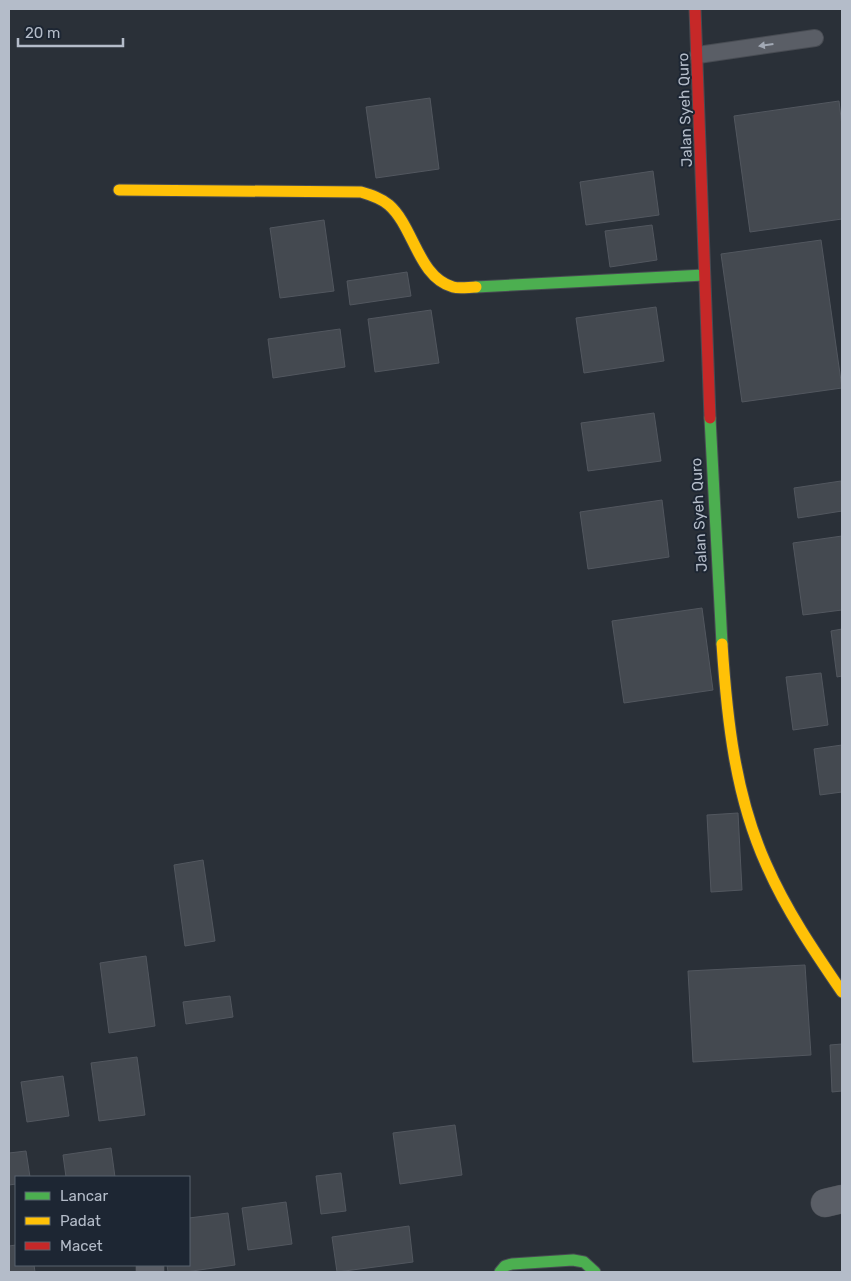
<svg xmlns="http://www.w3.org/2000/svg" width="851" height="1281" viewBox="0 0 851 1281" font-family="Rubik,sans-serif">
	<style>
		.building { fill: #444950; stroke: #52575f }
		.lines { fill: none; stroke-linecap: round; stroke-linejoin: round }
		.lane-casing { stroke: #484c53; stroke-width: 18 }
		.street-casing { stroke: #484c53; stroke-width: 29 }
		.fast-casing { stroke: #484c53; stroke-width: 13 }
		.slow-casing { stroke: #484c53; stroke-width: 13 }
		.jam-casing { stroke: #484c53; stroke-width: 13 }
		.lane { stroke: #5a5e66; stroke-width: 16 }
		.street { stroke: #5a5e66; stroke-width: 28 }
		.fast { stroke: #4caf50; stroke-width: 11 }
		.slow { stroke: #ffc107; stroke-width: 11 }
		.jam { stroke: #c62828; stroke-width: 11 }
		.oneway { fill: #a2a9b5 }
		.labels { text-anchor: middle; stroke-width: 4; stroke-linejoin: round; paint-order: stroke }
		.street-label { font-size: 15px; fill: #b4bcc9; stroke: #1d2633 }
	</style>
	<rect width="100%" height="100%" fill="#2a3038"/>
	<!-- building -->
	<path class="building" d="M430,98L439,169L376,178L366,107Z
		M839,101L842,126V219L750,232L734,116Z
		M653,171L659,215L586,225L580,182Z
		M324,220L334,291L280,298L270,228Z
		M652,225L657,260L610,267L605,231Z
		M821,240L842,388L742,402L721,254Z
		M407,272L411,296L350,305L347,281Z
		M656,307L664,361L584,373L576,318Z
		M431,310L439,363L375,372L368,319Z
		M340,329L345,367L273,378L268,339Z
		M654,413L661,461L588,471L581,423Z
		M841,481L842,511L798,518L794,488Z
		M662,500L669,557L588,569L580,512Z
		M842,536V610L803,615L793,543Z
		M702,608L713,690L624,703L612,621Z
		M842,629V676L837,677L831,631Z
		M821,673L828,725L793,730L786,677Z
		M842,745V792L820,795L814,749Z
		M738,813L742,890L711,892L707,815Z
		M203,860L215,941L185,946L174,865Z
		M146,956L155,1026L109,1033L100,963Z
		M805,965L811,1055L693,1062L688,971Z
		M230,996L233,1017L186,1024L183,1002Z
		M842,1044V1091L832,1092L830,1045Z
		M137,1057L145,1115L99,1121L91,1063Z
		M63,1076L69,1116L27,1122L21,1082Z
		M455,1125L462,1175L400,1184L393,1133Z
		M111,1148L115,1177H66L63,1155Z
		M26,1151L30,1177H16V1184L9,1185V1153Z
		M341,1173L346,1211L321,1214L316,1176Z
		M286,1202L292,1244L248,1250L242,1208Z
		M228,1213L235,1265L185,1272H168L167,1265H189V1218Z
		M409,1226L413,1262L337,1272L332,1237Z
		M16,1245V1265H34L35,1272H9V1246Z"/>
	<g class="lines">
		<!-- lane casing -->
		<g class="lane-casing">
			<path id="lane" d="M698,55L815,38"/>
		</g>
		<!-- street casing -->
		<g class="street-casing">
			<path id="street" d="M825,1203L842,1199
				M150,1266V1272"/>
		</g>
		<!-- fast casing -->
		<g class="fast-casing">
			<path id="fast" d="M476,287L704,275
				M710,418L722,644
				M500,1272L505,1266L512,1264L573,1260L584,1262L595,1272"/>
		</g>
		<!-- slow casing -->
		<g class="slow-casing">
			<path id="slow" d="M119,190L361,192C371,195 381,198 389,205C414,227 418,277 453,287C460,289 469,287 476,287
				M722,644C727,719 735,795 766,864C786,910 814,951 842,992"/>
		</g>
		<!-- jam casing -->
		<g class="jam-casing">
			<path id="jam" d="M695,9L710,418"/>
		</g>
		<!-- lane -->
		<use href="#lane" class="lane"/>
		<!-- street -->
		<use href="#street" class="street"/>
		<!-- fast -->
		<use href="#fast" class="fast"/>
		<!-- slow -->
		<use href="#slow" class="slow"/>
		<!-- jam -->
		<use href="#jam" class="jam"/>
	</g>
	<!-- one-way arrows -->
	<defs><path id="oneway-solid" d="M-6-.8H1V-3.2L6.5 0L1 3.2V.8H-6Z" transform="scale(1.25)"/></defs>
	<use class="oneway" href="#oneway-solid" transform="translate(766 45) rotate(172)"/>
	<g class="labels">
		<!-- street labels -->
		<g class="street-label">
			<text transform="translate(685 110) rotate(-92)" y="5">Jalan Syeh Quro</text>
			<text transform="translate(699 515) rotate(-93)" y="5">Jalan Syeh Quro</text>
		</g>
	</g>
	<!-- border -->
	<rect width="851" height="1281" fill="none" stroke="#b4bcc9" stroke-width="20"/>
	<!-- legend -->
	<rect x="15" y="1176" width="175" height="90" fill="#1d2633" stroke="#59626f"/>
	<rect x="25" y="1192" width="25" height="8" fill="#4caf50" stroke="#59626f"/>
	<text x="60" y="1201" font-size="15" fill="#b4bcc9">Lancar</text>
	<rect x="25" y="1217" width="25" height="8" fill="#ffc107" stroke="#59626f"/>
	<text x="60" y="1226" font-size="15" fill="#b4bcc9">Padat</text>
	<rect x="25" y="1242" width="25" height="8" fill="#c62828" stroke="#59626f"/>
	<text x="60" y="1251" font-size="15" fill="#b4bcc9">Macet</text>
	<!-- scale -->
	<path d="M18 38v8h105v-8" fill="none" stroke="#b4bcc9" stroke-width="2.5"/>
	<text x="25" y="38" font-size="15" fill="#b4bcc9" stroke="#1d2633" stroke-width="4" paint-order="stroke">20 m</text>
</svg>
